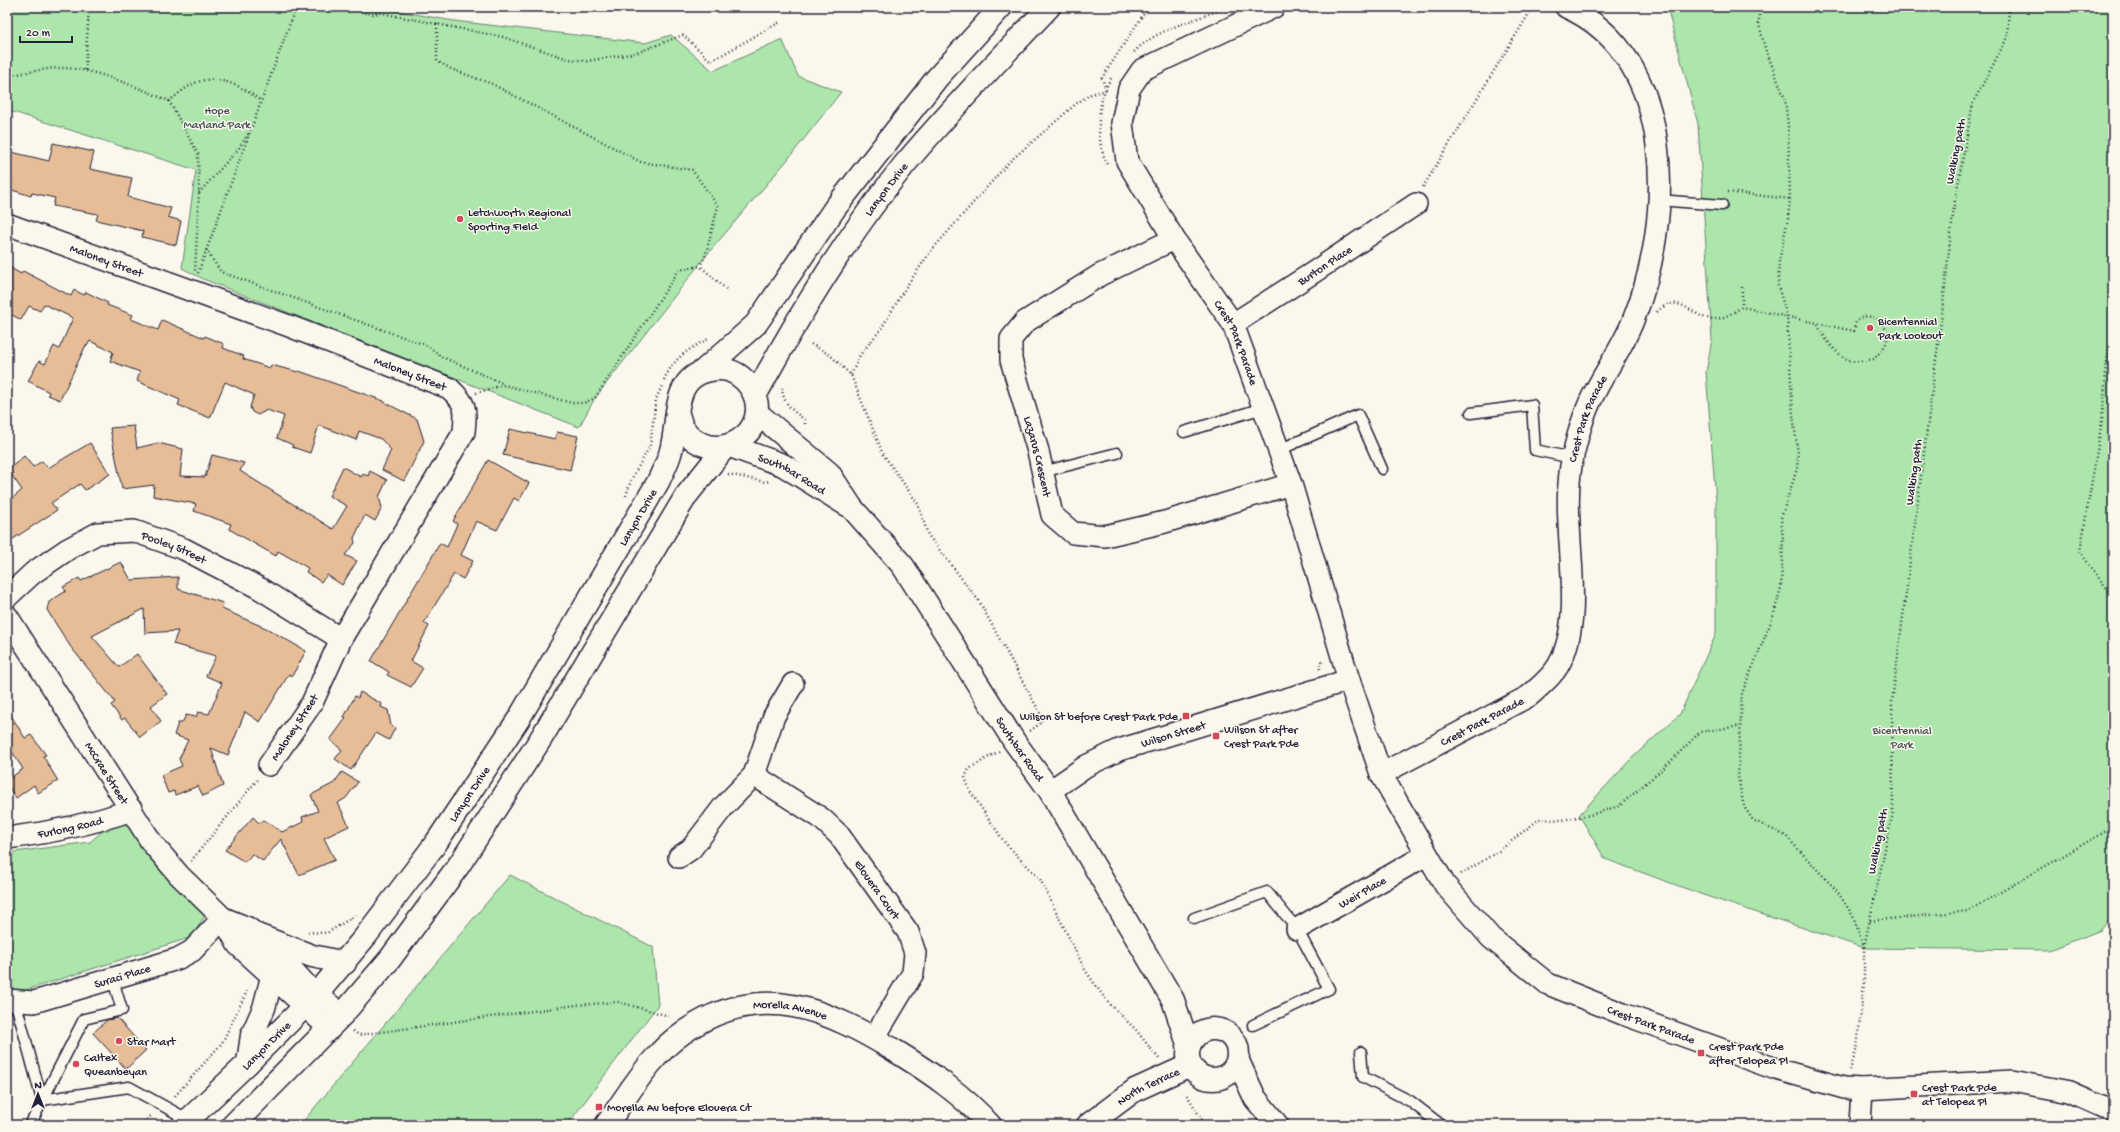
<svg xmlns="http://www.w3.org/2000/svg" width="2120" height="1132" viewBox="0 0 2120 1132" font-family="'Gochi Hand',sans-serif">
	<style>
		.green { fill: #ace6ab; stroke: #678473 }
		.building { fill: #e6bd96; stroke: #22223b }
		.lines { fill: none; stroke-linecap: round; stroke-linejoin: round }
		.lane-casing { stroke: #22223b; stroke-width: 13 }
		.street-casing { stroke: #22223b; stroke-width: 24 }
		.secondary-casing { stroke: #22223b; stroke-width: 25 }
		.primary-casing { stroke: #22223b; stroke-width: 25 }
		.path { stroke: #22223b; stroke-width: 2.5; stroke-dasharray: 1 3; stroke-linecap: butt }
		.lane { stroke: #fbf7ec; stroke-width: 10 }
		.street { stroke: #fbf7ec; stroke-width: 21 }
		.secondary { stroke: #fbf7ec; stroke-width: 22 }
		.primary { stroke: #fbf7ec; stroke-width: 22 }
		.poi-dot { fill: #d1495b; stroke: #fbf7ec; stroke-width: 1.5 }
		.labels { text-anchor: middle; stroke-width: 3; stroke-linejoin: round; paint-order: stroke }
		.park-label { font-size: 12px; fill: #445357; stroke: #fbf7ec }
		.street-label { font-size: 12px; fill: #22223b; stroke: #fbf7ec }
		.poi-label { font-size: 12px; fill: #22223b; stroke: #fbf7ec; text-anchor: start }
	</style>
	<rect width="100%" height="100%" fill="#fbf7ec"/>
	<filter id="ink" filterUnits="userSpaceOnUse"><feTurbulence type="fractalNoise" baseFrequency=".025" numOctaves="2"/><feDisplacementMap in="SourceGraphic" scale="8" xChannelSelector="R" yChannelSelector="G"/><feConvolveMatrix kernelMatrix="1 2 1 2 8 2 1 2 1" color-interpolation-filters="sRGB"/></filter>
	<g filter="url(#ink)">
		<!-- green -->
		<path class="green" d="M7,7H375L454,21L645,43L671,35L713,71L782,39L798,76L841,92L789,158L705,257L595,398L579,427L203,279L182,268L196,170L7,110Z
			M1667,7H2113V915L2101,930L2050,950L1864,948L1706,896L1605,859L1579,815L1631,759L1680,714L1716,634V501L1706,372L1712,339L1698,124Z
			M126,810L206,914L192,937L20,992L7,986V853L90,842Z
			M510,875L653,947L658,1005L567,1125H300Z"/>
		<!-- building -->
		<path class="building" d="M53,143L94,152L90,169L132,178L128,197L171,208L168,217L181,221L176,245L142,237L143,231L96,220L98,214L53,206L55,198L32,193L31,196L9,189L12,178L7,177V151L49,161Z
			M7,266L21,274L23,271L71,296L74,290L84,295L86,292L108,303L107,305L133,315L131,319L158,330L162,320L204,338L205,336L224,344L223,348L244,356L243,359L270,368L271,365L298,372L299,371L384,401V402L417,419L424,441L404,481L382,470L391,450L381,439L359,431L356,440L319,425L310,453L292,447L293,445L277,438L284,416L267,410L258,415L252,412L250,407L254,395L225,382L210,418L178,405L180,400L137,381L140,372L110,361L113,352L90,341L87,346L86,345L60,400L48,395L49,392L28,381L39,361L45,364L54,346L59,349L73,318L44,304L40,311L29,306L21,320L7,312Z
			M134,426L137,448L158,443L183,449L180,476L205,477L212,455L244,463L240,471L333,529L347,506L329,496L343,467L361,477L363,474L368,476L370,471L387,480L379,497L382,508L375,521L365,515L354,538L355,543L345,555L357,561L342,585L327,575L321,582L306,572L308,568L278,551L276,556L229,529L231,524L194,511L196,504L153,496L154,485L122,489L110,428Z
			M510,429L555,439L557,432L578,436L570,470L503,455Z
			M90,443L110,474L85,490L80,484L51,503L57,510L7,543V503L22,490L8,470L24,456L33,467L42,461L48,468Z
			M488,460L529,483L519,501L514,498L497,530L476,521L461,555L473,561L463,579L454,574L424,623L429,626L411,661L423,668L411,687L387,675L389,672L371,661L440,543L447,547L457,524L453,521Z
			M121,562L131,580L178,577V589L223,603L222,609L268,629L306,651L292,676L289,674L260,722L245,712L228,755L211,748L223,786L203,796L198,786L175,795L174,791L168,793L161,775L182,766L179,759L188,740L174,735L178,723H182L186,715L196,717L198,712L209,714L222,683L206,676L216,656L173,644L178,631L145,633L144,609L92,636L119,667L137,654L167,694L151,706L161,721L140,737L125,718L122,720L111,705L115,702L70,646L47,610L49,602L66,591L63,587L79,578L81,581Z
			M360,692L382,704L381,707L388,710L391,726L395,728L389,740L376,733L351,770L335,759L342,750L330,740L346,718L344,717L355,696L358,698Z
			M7,709L25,738L31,735L46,755L43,756L58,781L38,793L34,785L16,798L7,785V780L23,769L7,744Z
			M342,772L358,782L346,798L338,803L349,826L324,838L335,860L299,875L281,839L263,861L252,854L245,862L225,850L253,817L259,823L263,820L282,832L303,822L302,817L318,811L311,795L334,783Z
			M117,1018L146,1050L126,1069L93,1033L107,1020Z"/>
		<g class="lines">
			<!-- lane casing -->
			<g class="lane-casing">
				<path id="lane" d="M1658,200L1722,205
					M1471,413L1532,405L1535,450L1572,458
					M1184,432L1263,408
					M1279,450L1358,415L1382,469
					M1042,472L1117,453
					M1194,918L1267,892L1297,929L1329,989L1253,1025
					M15,1000L42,1100
					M1361,1052L1363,1077L1410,1101L1441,1125
					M42,1100L129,1087L189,1120
					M30,1125L84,1019L122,1010L113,980"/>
			</g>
			<!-- street casing -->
			<g class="street-casing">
				<g id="street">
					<path id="s1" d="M1274,7L1142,70L1129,89L1122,123L1127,161L1174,239L1233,324L1291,484L1349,680L1381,774L1445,885L1491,938L1548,984L1623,1014L1776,1069L1844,1088L1862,1089L2012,1081L2070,1092L2113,1111"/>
					<path id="s2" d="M7,224L289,326L449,388C467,404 466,409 464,432L341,639L312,703L269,765"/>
					<path id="s3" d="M1174,239L1100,275L1025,322L1011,339V360L1038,451L1052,515L1073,533L1105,536L1165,522L1291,484"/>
					<path id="s4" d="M1233,324L1314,272L1416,204"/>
					<path id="s5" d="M7,597L33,573L68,549L98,533L134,531L184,549L259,588L341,639"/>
					<path id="s6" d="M7,616L152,843L179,875L223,918L238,945L330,1029"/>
					<path id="s7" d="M1381,774L1529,696C1539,687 1551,678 1558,666C1590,610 1557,522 1573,456C1578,433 1585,409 1597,388C1609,365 1625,343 1634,318C1673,221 1679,57 1566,7"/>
					<path id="s8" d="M754,775L821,818L839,835L908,932L915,953L913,973L874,1038"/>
					<path id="s9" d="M1050,791L1086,766L1119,750L1349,680"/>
					<path id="s10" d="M7,838C49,833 91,824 132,810"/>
					<path d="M679,857L691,849L724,806L754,775L774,716L793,684"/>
					<path d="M223,918L248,928L257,935L281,957L309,988L342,1015"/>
					<path id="s11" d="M1297,929L1426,855"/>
					<path id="s12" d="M7,1000L34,1002L177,959L192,951L223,918"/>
					<path d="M1860,1125L1862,1089"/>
				</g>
			</g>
			<!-- secondary casing -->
			<g class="secondary-casing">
				<g id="secondary">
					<path id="s13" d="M757,413L829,473L852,508L903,566L1014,741L1050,791L1173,1000L1189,1047"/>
					<path id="s14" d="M730,446L783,465L847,505"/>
					<circle cx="1213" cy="1054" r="25"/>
					<path d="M1238,1061L1255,1098L1277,1125"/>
					<path id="s15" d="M606,1125C629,1094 651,1054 684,1032C760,979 827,1009 897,1052C931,1073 963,1095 990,1125"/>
					<path id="s16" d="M1088,1125L1135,1090L1190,1065"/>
				</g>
			</g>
			<!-- primary casing -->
			<g class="primary-casing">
				<g id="primary">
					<path d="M703,371L756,324L835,208L937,78L1001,7"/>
					<path id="s17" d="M755,396C799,315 846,237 904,165C950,110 1000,59 1049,7"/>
					<path d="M257,935L312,956L345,963"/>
					<path d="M248,1063L252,1035L264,1008L272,977"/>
					<path id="s18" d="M183,1125L248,1063L317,994L365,937L436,843L518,720L658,482C662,473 667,464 670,454C681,420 668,372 718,369C731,368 744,377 751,388C777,433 712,471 683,428C680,423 679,416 677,411"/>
					<path d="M233,1125L342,1015L390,959L459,865L540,740L686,496L725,447"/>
				</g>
			</g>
			<!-- path -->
			<path class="path" d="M333,7L373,14L381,13L503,37L568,59L587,61L636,53L683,35L711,61L780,22
				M1759,7V24L1765,48L1785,99L1788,126L1790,199L1788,219L1779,262L1778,286L1787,316L1793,415L1798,454L1797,469L1781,518L1783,540L1781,588L1773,617L1742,693L1738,777L1744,807L1753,820L1786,836L1837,891L1853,916L1864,948V983L1857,1048L1850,1070
				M437,24V61L451,69L492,84L641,162L692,170L718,206L705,257L700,266
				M1134,52C1158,28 1194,21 1224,8
				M85,70L89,7
				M7,75C25,74 42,68 62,68C94,68 139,88 169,101L198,154L199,193L195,272
				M1106,90L1102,78L1148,7
				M169,101C177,95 186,87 195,83C217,73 244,87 261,101
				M1107,164C1095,139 1096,100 1112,77
				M1423,187L1533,7
				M1728,192L1790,199
				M199,193L239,148L248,134
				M206,250L221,272L428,346L442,357L504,384
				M198,273L296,7
				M1742,287V307
				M1657,312C1679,290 1691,318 1713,319C1724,319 1734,312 1742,307L1854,331L1856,322C1858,320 1862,317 1864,317C1876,314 1888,326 1887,338C1887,346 1879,353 1874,359C1867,360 1858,362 1852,361C1835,356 1824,336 1816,323
				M2113,330L2107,360L2102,421L2080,552L2113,597
				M811,344L830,355L851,375L883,454L918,504L928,535L979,601L1041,715L1042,722L1030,731
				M851,375L860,355L881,329L906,287L931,251L1009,162L1077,103L1091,94L1106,90
				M664,380C673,359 688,349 708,339
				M782,388C783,404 793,411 805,420V427
				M476,393L504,385L572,403H584L595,398L679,270L700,266L726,289
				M728,474L765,482L770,481
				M626,496L631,480L650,446L656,399L662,386
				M1320,669L1319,666L1323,660
				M999,751L969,769L965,777L970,791L1005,843L1040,879L1085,970L1106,1000L1136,1030L1159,1059
				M191,861L257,780
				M1461,874L1499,851L1539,819L1562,820L1590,815L1619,806L1665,767L1700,732L1740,726
				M1870,921L1968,911L2113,827
				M308,932L327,933L356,915
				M1864,947L1893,812L1892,702L1942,313L1954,206L1973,103L2007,38L2009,7
				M353,1031L359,1035L576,1005L619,1002L669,1016
				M1187,1095L1205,1125
				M175,1096L222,1043L247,991
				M141,1125L152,1115"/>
			<!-- lane -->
			<use href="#lane" class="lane"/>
			<!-- street -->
			<use href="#street" class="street"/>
			<!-- secondary -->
			<use href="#secondary" class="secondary"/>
			<!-- primary -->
			<use href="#primary" class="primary"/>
		</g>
	</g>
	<!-- markers -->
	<g class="poi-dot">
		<circle cx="460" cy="219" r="4"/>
		<circle cx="1870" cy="328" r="4"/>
		<rect x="1182" y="712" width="8" height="8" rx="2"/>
		<rect x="1212" y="732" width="8" height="8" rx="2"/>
		<circle cx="119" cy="1041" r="4"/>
		<rect x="1697" y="1049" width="8" height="8" rx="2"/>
		<circle cx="76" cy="1064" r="4"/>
		<rect x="1910" y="1090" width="8" height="8" rx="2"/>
		<rect x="595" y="1103" width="8" height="8" rx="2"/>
	</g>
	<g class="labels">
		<!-- park labels -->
		<g class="park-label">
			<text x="217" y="114">Hope<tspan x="217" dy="14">Marland Park</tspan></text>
			<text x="1902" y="734">Bicentennial<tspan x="1902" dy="14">Park</tspan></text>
		</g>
		<!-- street labels -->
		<g class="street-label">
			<text transform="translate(1955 151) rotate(-79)" y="4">Walking path</text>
			<text dy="4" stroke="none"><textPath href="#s17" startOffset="245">Lanyon Drive</textPath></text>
			<text dy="4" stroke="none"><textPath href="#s2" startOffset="106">Maloney Street</textPath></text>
			<text dy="4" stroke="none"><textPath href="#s4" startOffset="109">Burton Place</textPath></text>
			<text dy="4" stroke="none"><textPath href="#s1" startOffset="455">Crest Park Parade</textPath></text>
			<text dy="4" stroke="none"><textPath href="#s2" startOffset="430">Maloney Street</textPath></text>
			<text dy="4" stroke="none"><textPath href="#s7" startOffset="462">Crest Park Parade</textPath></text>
			<text dy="4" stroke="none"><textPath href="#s3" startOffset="314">Lazarus Crescent</textPath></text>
			<text transform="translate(1913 472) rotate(-82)" y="4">Walking path</text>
			<text dy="4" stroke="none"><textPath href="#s14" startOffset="68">Southbar Road</textPath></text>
			<text dy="4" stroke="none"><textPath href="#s18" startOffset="763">Lanyon Drive</textPath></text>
			<text dy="4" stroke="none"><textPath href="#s5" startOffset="191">Pooley Street</textPath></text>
			<text dy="4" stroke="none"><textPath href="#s7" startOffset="114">Crest Park Parade</textPath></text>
			<text transform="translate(294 727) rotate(-57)" y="4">Maloney Street</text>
			<text dy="4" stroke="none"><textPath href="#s9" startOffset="137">Wilson Street</textPath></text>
			<text dy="4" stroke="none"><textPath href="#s13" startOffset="430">Southbar Road</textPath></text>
			<text dy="4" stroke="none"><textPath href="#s6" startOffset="186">McCrae Street</textPath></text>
			<text dy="4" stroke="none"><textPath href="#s18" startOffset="439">Lanyon Drive</textPath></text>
			<text dy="4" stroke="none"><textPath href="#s10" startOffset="64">Furlong Road</textPath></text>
			<text transform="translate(1877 841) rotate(-79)" y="4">Walking path</text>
			<text dy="4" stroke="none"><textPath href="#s8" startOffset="171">Elouera Court</textPath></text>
			<text dy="4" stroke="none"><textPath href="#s11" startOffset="75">Weir Place</textPath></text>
			<text dy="4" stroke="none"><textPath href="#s12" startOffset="119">Suraci Place</textPath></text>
			<text dy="4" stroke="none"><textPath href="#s15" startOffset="235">Morella Avenue</textPath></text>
			<text dy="4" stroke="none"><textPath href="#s1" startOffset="1293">Crest Park Parade</textPath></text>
			<text dy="4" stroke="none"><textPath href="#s18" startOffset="115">Lanyon Drive</textPath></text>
			<text dy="4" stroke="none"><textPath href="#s16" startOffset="72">North Terrace</textPath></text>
		</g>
		<!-- poi labels -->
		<g class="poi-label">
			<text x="468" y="216">Letchworth Regional<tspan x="468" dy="14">Sporting FIeld</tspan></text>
			<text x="1878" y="325">Bicentennial<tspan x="1878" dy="14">Park Lookout</tspan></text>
			<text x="1178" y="720" text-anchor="end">Wilson St before Crest Park Pde</text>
			<text x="1224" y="733">Wilson St after<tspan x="1224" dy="14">Crest Park Pde</tspan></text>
			<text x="127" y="1045">Star Mart</text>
			<text x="1709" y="1050">Crest Park Pde<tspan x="1709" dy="14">after Telopea Pl</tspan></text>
			<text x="84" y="1061">Caltex<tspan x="84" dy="14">Queanbeyan</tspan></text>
			<text x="1922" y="1091">Crest Park Pde<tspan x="1922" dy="14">at Telopea Pl</tspan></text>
			<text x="607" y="1111">Morella Av before Elouera Ct</text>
		</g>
	</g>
	<!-- margin -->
	<rect width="2120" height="1132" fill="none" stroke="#fbf7ec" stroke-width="24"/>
	<rect x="12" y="12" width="2096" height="1108" fill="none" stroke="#22223b" stroke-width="1.5" filter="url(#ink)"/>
	<!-- north arrow -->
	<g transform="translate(38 1094)" stroke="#fbf7ec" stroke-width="3" paint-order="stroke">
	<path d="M0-3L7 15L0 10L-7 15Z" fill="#22223b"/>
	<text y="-6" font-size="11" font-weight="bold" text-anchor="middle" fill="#22223b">N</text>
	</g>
	<!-- scale -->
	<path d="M20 36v6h52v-6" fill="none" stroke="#22223b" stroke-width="2"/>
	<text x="26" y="36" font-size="12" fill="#22223b" stroke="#fbf7ec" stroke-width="3" paint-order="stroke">20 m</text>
</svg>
